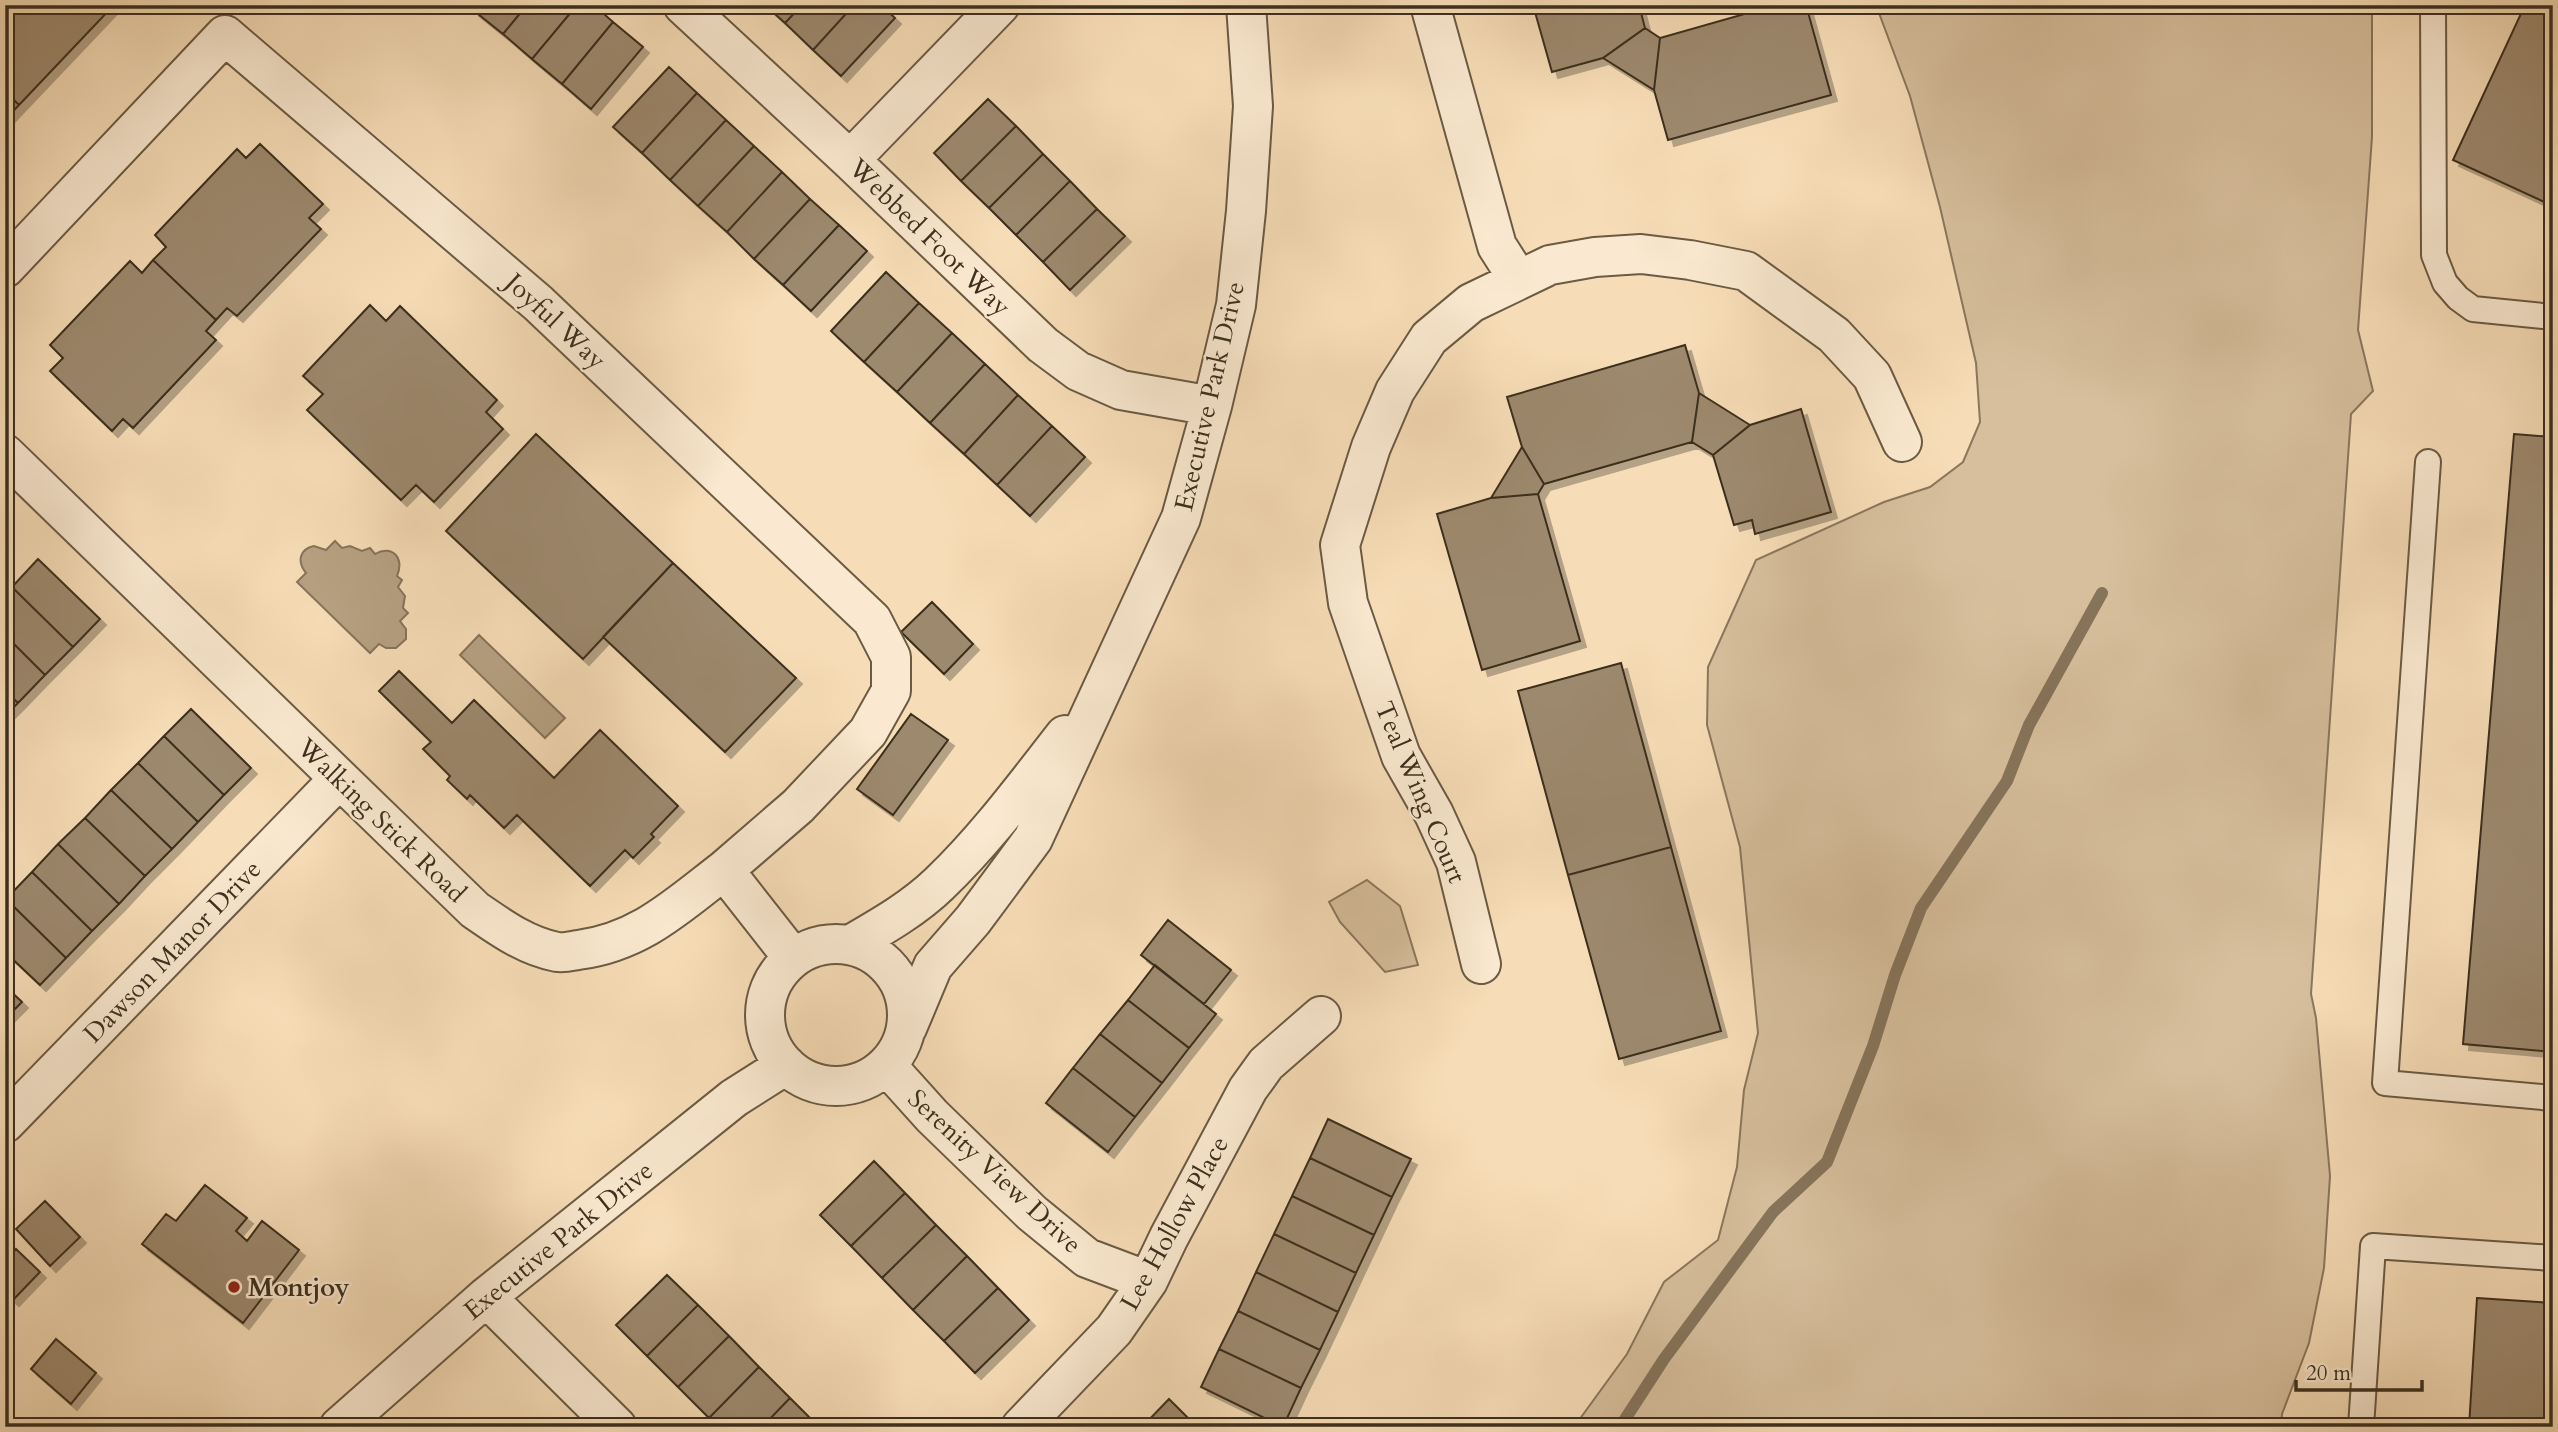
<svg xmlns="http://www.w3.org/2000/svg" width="2558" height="1432" viewBox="0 0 2558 1432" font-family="Cardo,serif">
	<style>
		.green { fill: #d7bf9d; stroke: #8a775e; stroke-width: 2 }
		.water { fill: #b7a283; stroke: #86745b; stroke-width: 2 }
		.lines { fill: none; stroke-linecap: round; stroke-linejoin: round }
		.stream { stroke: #86745b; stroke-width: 12 }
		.building { fill: #9d896e; stroke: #3c2f1e; stroke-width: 2; filter: url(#shadow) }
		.service-casing { stroke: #6b5a44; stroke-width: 28 }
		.minor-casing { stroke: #6b5a44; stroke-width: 42 }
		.service { stroke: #fae9d0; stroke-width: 24 }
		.minor { stroke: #fae9d0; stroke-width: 38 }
		.poi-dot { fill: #8f2418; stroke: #fae9d0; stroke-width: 2.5 }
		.labels { text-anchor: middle; stroke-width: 5; stroke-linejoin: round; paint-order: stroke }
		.street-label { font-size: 26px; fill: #3c2f1e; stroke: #fae9d0 }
		.poi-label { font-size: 26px; font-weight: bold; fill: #3c2f1e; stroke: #fae9d0; text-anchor: start }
	</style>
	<defs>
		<filter id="shadow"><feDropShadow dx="6" dy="6" stdDeviation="0" flood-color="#0004"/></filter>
	</defs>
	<rect width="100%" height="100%" fill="#f7ddb7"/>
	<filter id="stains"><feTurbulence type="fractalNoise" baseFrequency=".00286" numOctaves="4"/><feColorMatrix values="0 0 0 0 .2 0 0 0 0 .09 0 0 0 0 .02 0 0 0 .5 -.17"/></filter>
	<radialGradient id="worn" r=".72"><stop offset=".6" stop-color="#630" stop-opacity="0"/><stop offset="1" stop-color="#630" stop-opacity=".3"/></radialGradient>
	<!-- green -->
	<path class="green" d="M1876,5H2372V137L2358,330L2373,391L2351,414L2311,994L2316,1018L2330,1176L2324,1268L2309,1343L2282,1414L2281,1427H1574L1627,1354L1664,1282L1718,1240L1737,1167L1744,1090L1758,1033L1740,847L1707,725L1708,667L1756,560L1884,502L1930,487L1963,462L1980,422L1976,363L1940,207L1910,96Z
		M1367,880L1400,906L1418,965L1385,972L1340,922L1329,902Z"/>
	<!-- water -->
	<path class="water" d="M335,541L342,548L350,546L362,551L370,548L375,554C392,544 405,558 397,576L402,580L398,587L405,596L403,608L408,613L400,621L406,629V639L396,648H386L379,644L370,653L297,582L306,573C297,562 299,549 314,546L326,550Z
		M479,635L565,718L545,738L460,655Z"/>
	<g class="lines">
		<!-- stream -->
		<path class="stream" d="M1620,1427L1664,1359L1773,1212L1827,1162L1873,1046L1895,975L1921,908L2007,781L2029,725L2102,593"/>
	</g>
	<!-- building -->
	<path class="building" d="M5,5H114L19,105L5,91Z
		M476,5H527L503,34L473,10Z
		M527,5H577L532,59L503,34Z
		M577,5H594L613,22L562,84L532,59Z
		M765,5H802L785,23Z
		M802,5H854L813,50L785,23Z
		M854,5H881L895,18L841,76L813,50Z
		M1533,5H1639L1645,28L1603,58L1552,72Z
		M1776,5H1806L1831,95L1668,140L1654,90L1660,38Z
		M2525,5H2553V206L2453,160Z
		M613,22L643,47L591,109L562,84Z
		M1645,28L1660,38L1654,90L1603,58Z
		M669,67L697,93L642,153L613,127Z
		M5,91L19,105L5,120Z
		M697,93L726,120L670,180L642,153Z
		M988,99L1016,126L961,181L934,153Z
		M726,120L754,146L698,206L670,180Z
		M1016,126L1043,154L989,208L961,181Z
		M260,144L323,204L309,218L321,229L237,316L227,308L216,320L153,260L166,247L155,235L237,149L246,158Z
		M754,146L782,172L727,232L698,206Z
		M1043,154L1070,181L1016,235L989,208Z
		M782,172L810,199L754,259L727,232Z
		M1070,181L1097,209L1043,262L1016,235Z
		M810,199L839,225L783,285L754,259Z
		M1097,209L1125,236L1070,290L1043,262Z
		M839,225L867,251L811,311L783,285Z
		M153,260L216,320L206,331L216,340L133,428L123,419L112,431L50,371L63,358L50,345L130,261L142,273Z
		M886,272L919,303L864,362L831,331Z
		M919,303L952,333L897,392L864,362Z
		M370,305L386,321L400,306L497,400L486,412L503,429L434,502L416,485L401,500L307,410L323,394L303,376Z
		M952,333L985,364L930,423L897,392Z
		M1685,345L1699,393L1692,442L1544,484L1522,447L1507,397Z
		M985,364L1018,395L964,454L930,423Z
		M1699,393L1750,425L1713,455L1692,442Z
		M1018,395L1052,426L997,485L964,454Z
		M1801,409L1831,512L1755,534L1752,520L1734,525L1713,455L1750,425Z
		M1052,426L1085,457L1030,516L997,485Z
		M536,434L673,563L583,659L446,531Z
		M2514,434L2553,437V1052L2463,1044Z
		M1522,447L1544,484L1538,494L1491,498Z
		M1538,494L1580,641L1482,670L1437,514L1491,498Z
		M38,559L100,619L73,647L12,587Z
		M673,563L796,678L725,752L603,637Z
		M12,587L73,647L45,675L5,635V594Z
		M932,602L973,644L944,674L901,632Z
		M5,635L45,675L18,703L5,690Z
		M1621,663L1671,847L1568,875L1518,691Z
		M399,671L452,723L474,700L554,778L600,730L678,806L651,834L654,837L633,858L625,850L590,886L517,815L504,828L470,795L467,799L447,780L450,776L423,749L431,742L379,691Z
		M5,690L18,703L5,716Z
		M191,709L251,768L224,795L164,736Z
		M911,714L948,740L893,815L857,789Z
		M164,736L224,795L198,822L138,763Z
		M138,763L198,822L172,849L111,790Z
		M111,790L172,849L145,876L85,818Z
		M85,818L145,876L119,904L58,844Z
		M58,844L119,904L92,931L32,872Z
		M1671,847L1721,1031L1619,1059L1568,875Z
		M32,872L92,931L66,958L6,899Z
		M6,899L66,958L40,985L5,952Z
		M1168,920L1231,970L1204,1004L1141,955Z
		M1155,965L1216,1014L1189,1048L1128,1000Z
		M5,986L22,1002L5,1019Z
		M1128,1000L1189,1048L1162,1083L1100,1034Z
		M1100,1034L1162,1083L1135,1117L1073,1068Z
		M1073,1068L1135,1117L1108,1152L1046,1103Z
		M1328,1119L1411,1159L1392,1197L1310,1158Z
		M1310,1158L1392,1197L1374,1235L1292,1196Z
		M874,1161L905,1193L851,1246L820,1215Z
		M205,1185L247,1218L236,1231L247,1241L262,1221L299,1250L243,1323L142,1244L166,1214L176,1221Z
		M905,1193L936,1225L882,1278L851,1246Z
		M1292,1196L1374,1235L1356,1273L1274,1234Z
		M45,1201L80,1237L50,1266L16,1229Z
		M936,1225L967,1256L913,1310L882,1278Z
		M1274,1234L1356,1273L1338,1312L1256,1272Z
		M16,1249L40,1272L13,1300L5,1293V1260Z
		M967,1256L998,1288L944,1341L913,1310Z
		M1256,1272L1338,1312L1320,1350L1238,1311Z
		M667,1275L698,1305L647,1356L616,1325Z
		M998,1288L1029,1320L975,1373L944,1341Z
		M2477,1298L2553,1303V1427H2469Z
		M698,1305L729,1336L678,1387L647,1356Z
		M1238,1311L1320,1350L1301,1388L1219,1349Z
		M729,1336L759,1367L709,1418L678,1387Z
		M56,1339L96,1373L71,1404L31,1369Z
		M1219,1349L1301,1388L1283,1427L1201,1387Z
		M759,1367L790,1398L762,1427H718L709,1418Z
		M790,1398L819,1427H762Z
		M1169,1399L1197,1427H1142Z"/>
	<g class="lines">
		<!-- service casing -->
		<g class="service-casing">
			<path id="service" d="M2433,5L2434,255L2445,283L2458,298L2473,309L2553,317
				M2428,462L2385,1083L2553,1098
				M2361,1427L2373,1246L2553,1258"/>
		</g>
		<!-- minor casing -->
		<g class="minor-casing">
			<path id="minor" d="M683,5L850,160L1043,345L1078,371L1121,390L1212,406
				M1430,5L1497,246L1518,279
				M850,160L1000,5
				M5,268L225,35L538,303L872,620L891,657V691L868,732L798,806L724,870
				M5,454L475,910C501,928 526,946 557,952C564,953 572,951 578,950C640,942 677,906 724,870L793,958
				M765 1015a71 71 0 1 1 142 0a71 71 0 1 1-142 0Z
				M850,945C881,927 913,909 939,884C986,839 1025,786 1065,735
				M1481,964L1456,862L1434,814L1401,756L1348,603L1340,545L1371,447L1395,391L1429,338L1471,303L1550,265L1595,257L1641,254L1690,260L1746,271L1834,335L1872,376L1902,442
				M907,1028L933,966L973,920L1033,839L1181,518L1212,406L1236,305L1246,211L1253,106L1246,5
				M887,1066L932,1116L1032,1213L1087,1258L1148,1281
				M5,1123L339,779
				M486,1297L617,1427
				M339,1427L486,1297L734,1098L786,1065
				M1021,1427L1114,1330L1148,1281L1169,1237L1248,1089L1266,1064L1321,1016"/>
		</g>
		<!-- service -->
		<use href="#service" class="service"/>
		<!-- minor -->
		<use href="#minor" class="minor"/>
	</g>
	<!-- markers -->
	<circle class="poi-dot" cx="234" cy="1287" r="7"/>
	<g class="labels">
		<!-- street labels -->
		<g class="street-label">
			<text transform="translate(930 237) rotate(44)" y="9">Webbed Foot Way</text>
			<text transform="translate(556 321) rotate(43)" y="9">Joyful Way</text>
			<text transform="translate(1209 396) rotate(-77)" y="9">Executive Park Drive</text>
			<text transform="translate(1421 792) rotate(67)" y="9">Teal Wing Court</text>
			<text transform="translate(382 820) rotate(44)" y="9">Walking Stick Road</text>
			<text transform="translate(172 951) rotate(-46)" y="9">Dawson Manor Drive</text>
			<text transform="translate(995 1171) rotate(43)" y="9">Serenity View Drive</text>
			<text transform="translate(1174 1223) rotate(-61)" y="9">Lee Hollow Place</text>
			<text transform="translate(558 1240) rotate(-39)" y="9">Executive Park Drive</text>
		</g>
		<!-- poi labels -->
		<g class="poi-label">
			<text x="248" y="1296">Montjoy</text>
		</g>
	</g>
	<!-- margin -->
	<rect width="2558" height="1432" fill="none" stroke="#f7ddb7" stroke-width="28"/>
	<rect x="7" y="7" width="2544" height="1418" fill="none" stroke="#3c2f1e" stroke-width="3.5"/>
	<rect x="14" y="14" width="2530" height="1404" fill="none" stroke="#3c2f1e" stroke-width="2"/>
	<!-- scale -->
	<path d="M2296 1380v10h126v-10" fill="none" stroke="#3c2f1e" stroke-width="3.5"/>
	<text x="2306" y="1380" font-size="21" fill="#3c2f1e" stroke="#fae9d0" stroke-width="5" paint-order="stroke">20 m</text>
	<rect width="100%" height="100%" filter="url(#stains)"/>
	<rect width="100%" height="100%" fill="url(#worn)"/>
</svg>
